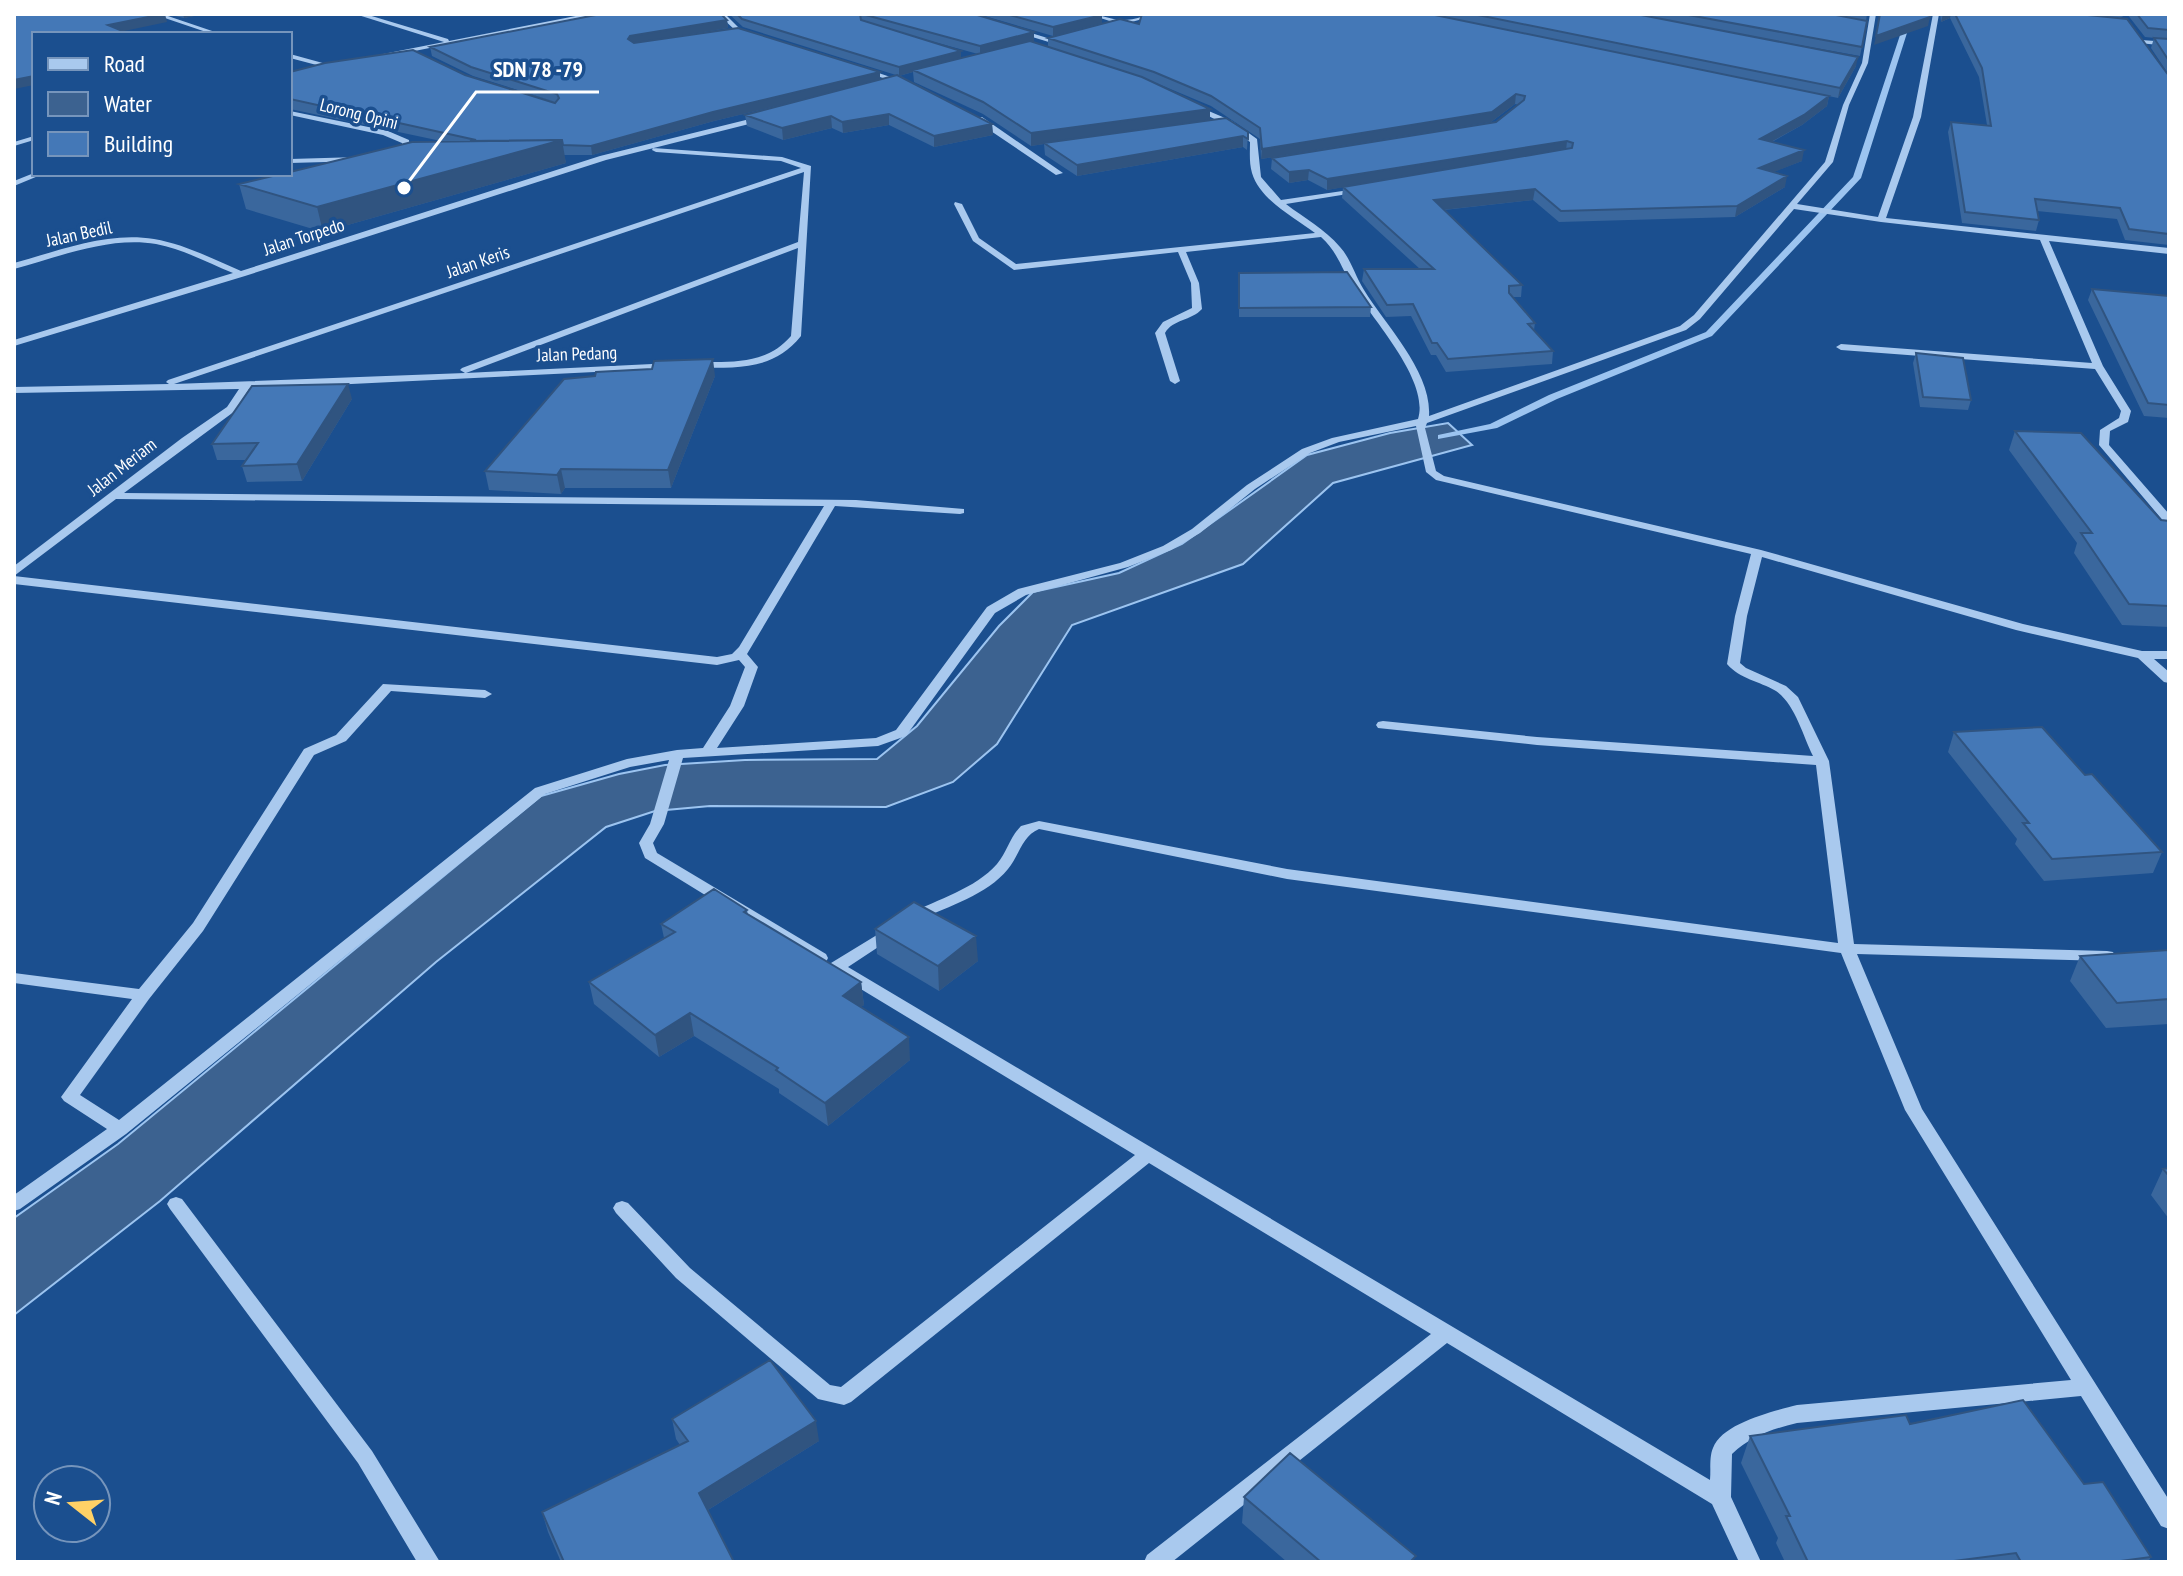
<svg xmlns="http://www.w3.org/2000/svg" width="2183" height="1576" viewBox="0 0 2183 1576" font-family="'PT Sans Narrow',sans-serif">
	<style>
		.water { fill: #3c6290; stroke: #9cc4f0; stroke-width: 2 }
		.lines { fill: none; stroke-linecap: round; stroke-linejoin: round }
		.stream { fill: #9cc4f0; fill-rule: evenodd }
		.minor { fill: #a9c9ee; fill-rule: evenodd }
		.wall { fill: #3a679d; fill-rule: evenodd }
		.shaded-wall { fill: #305480 }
		.building { fill: #4478b7; stroke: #305480; stroke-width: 2 }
		.labels { text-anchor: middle; stroke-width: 7; stroke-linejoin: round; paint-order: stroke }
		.far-street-label { font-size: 18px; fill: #fff; stroke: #1b4f8f }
		.leader { fill: none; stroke: #fff; stroke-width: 3 }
		.callout-dot { fill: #fff; stroke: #1b4f8f; stroke-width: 3 }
		.callout-label { font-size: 22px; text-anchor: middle; font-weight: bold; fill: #fff; stroke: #1b4f8f; stroke-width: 7; stroke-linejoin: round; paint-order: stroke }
	</style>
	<rect width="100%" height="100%" fill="#1b4f8f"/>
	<!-- water -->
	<path class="water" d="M1448,423L1472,445L1333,483L1243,564L1072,625L997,744L953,782L886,807L710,806L655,811L606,827L436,962L160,1201L14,1315V1218L118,1144L541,796L619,774L665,765L745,760L877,759L917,726L999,626L1033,592L1119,573L1182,544L1307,455L1390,433Z"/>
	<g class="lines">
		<!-- stream -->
		<path class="stream" d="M1907,14H1913L1861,178L1712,336L1557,399L1497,428L1438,439V435L1490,424L1549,395L1706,332L1853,177Z"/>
		<!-- minor -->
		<path class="minor" d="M153,14H162L221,34H212Z
			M355,14H365L448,39L449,41L586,14H598L375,59L373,56L444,42Z
			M718,14H725L741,30L757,35L754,37L737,32Z
			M1088,14C1100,14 1109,19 1121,20C1133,21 1147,14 1160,14L1114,27L1111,25L1116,23Z
			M1870,14H1876L1868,63L1849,105L1833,162L1797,204L1878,217L1913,117L1933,14H1939L1921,117L1886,218L2169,248V254L2049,241L2103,366L2131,411L2128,422L2110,431L2109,445L2169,514V524L2165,523L2099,445L2100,430L2119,418L2121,411L2095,369L1841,350L1836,347L1841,344L2092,363L2040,240L1881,222L1794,209L1700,319L1686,330L1427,423L1425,428L1436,471L1444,476L1761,550L2023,624L2142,651H2169V659H2154L2169,672V683L2164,682L2138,658L2016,630L1762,557L1747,616L1740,663L1746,668L1786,686L1798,697L1829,761L1854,944L2107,951L2113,952L2115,956L2113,960L2107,961L1857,954L1922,1109L2169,1500V1529L2161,1526L2081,1396L1797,1423C1772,1429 1751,1436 1732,1454L1731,1497L1761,1562H1739L1712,1504L1447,1343L1172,1562H1144L1147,1555L1431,1334L1149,1163L851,1402L844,1405L818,1399L676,1278L616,1213L613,1208L616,1203L622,1201L628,1203L690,1268L830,1385L841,1387L1135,1155L831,971L829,967L831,963L890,927L898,932L895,936L848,967L1710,1480C1711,1470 1709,1457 1713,1448C1722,1423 1774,1411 1797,1405L2071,1380L1905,1110L1841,953L1287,879L1039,829C1022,836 1019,856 1008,869C987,895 949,906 919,920H909L906,917L909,914C938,899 975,889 997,864C1007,852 1010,837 1021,826L1039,821L1287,869L1838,943L1816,765L1537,745L1378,728L1376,725L1378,722L1383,721L1537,737L1813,756C1803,736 1795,704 1776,691C1759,681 1740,679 1727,664L1735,616L1751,554L1436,480L1426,472L1416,426L1339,442L1310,453L1255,489L1200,533L1171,550L1128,567L1026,595L995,613L906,736L878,746L683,758L664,824L653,843L657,853L826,954L828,958L826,962H814L645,858L639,843L650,824L669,760L630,767L545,794L126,1134L20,1209L14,1211V1195L107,1129L64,1101L61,1097L132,999L14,983V973L139,989L193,923L304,749L336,735L383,684L485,690L492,694L485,698L391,691L346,741L314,755L203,931L149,999L80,1095L119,1120L535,788L627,759L677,750L703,748L730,706L745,667L739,660L717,665L14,584V576L717,657L732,654L739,647L824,506L116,499L14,576V566L182,438L227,407L239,389L14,393V387L169,384L166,382L168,380L801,168L781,161L656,152L652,150L653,148L782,157L811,166L801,336C773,371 738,367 697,368L692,365L697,362C732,362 766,365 791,336L798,248L466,373L673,363L678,366L676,368L249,389L235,411L124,493L856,500L964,509V513L960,514L835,506L747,654L758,667L744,706L717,748L876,738L896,730L987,607L1018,589L1120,563L1163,546L1192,529L1247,485L1302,449L1332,438L1418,419C1430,381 1373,320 1354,289C1342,270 1338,252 1321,237L1186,252L1199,283L1202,309C1191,321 1173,319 1165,333L1180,381L1175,384L1170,381L1155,333L1163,322L1192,308L1191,283L1178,252L1014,270L973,241L954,204L955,202L962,204L979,238L1016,264L1315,233C1294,217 1260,200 1252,173C1249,163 1250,152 1250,142L1226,125L1191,107L1197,106L1232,121L1257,139L1261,177L1281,200L1363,188L1364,190L1360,192L1286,204C1304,218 1325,229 1340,247C1351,259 1355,276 1364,290C1386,326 1432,372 1429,416L1680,326L1694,315L1825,162L1843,105L1862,63ZM804,172L798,242L462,368L460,370L465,373L174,384Z
			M1018,29L1054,40L1055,41L1052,43L1016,32Z
			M2141,40L2169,42V46L2139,43Z
			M290,54L330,65L331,66L328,68L290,58Z
			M861,67L908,83L909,84L904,85L859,70Z
			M290,111L388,131L409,140L410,157L406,159L402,157V143L383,135L290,115Z
			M762,116L765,120L606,160L245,276L14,346V340L233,273C208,263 183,249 156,244C109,236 59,257 14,269V263C58,251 107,231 154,239C184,244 213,259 241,271L600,156Z
			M976,117H982L1063,173L1056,175L976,121Z
			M34,136V140L14,146V142Z
			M359,157H362V161L290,163V159Z
			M34,173L43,174L14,186V181Z
			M176,1197L182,1199L372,1451L440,1562H417L358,1463L170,1209L167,1204L170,1199Z"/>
	</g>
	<!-- wall -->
	<path class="wall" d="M166,14H204L184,18Z
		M729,14H974L1034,41L1031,42L1048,47V38L1139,24L1142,14H1867L1866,21L1835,15L1867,21L1860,56L1743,35L1856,66L1838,98L1728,75L1829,96L1827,106L1802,125L1772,142L1802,161L1773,172L1785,187L1735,217L1559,222L1533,200L1444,210L1522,285L1521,297H1513L1535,323L1534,330L1553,351L1552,364L1446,372L1436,355H1431L1411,316L1386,317L1362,281L1364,269H1420L1342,198L1343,187L1327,190L1308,180L1289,183L1271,169L1272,158L1496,122L1519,105L1515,104L1491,122L1261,159L1260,139L1211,106L1144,78L1210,120L1248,132L1247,150L1243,147L1077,176L1045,155L1044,144L1031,146L983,114L914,82L913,72L899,76L743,27ZM905,34L978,54L961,58Z
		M978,14H1097L1102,15V23L1053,36Z
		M1940,14H2127L2120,18L2169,76V245L2125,240L2117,219L2037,211L2039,220L2036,231L1962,223L1948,132L1951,122L1987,125L1979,77L1950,18L1941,22Z
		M2127,14H2169V75L2151,48L2154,38L2165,39L2145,37Z
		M727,20L728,28L650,41L880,72V80L992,124L993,135L934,147L889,125L843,133L832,128L783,140L747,126L745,115L818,96L714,121L592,155H564L566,163L323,232L246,209L239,184L441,141L290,109V72L465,75L556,102L473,76L432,56L430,47Z
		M1239,273L1371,307L1370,317H1239Z
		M2092,289L2169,296V418L2144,416L2088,300Z
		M1916,353L1971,400L1968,410L1920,407L1913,363Z
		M715,376L671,488H565L561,494L489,490L485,471Z
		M352,399L302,481L247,482L242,466L246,460H217L212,444Z
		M2015,431L2161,520L2169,521V627L2122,625L2074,553L2077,543L2009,450Z
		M1954,732L2085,775L2162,852L2153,873L2044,881L2015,844L2017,839L1948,752Z
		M747,910L748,915L861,982L864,1005L860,1007L910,1060L828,1126L779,1093V1089L694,1036L659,1057L594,1004L589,982L664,938L661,924Z
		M875,929L978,961L939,991L877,954Z
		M2169,950V1024L2106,1028L2070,981L2080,956Z
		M2169,1168V1219L2151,1195L2163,1169Z
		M672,1419L819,1441L708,1510L734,1562H561L548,1532L542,1512L680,1445L676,1439Z
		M1750,1436L2084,1484L2151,1557L2148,1562H1785L1776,1543L1778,1538L1741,1463Z
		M1244,1497L1415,1562H1287L1242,1523Z"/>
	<!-- shaded-wall -->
	<path class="shaded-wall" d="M165,14L167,22L110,34L108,25Z
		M183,14H204L184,18Z
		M1943,14H1951L1950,18L1941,22Z
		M1102,15V23L1053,36V27Z
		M1930,17L1928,26L1874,45L1876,36Z
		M727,20L728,28L632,44L628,39L630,36Z
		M1034,32V41L980,55V46Z
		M961,51V60L913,70V72L899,76V67Z
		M1858,57L1856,66L1838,98L1840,88Z
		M880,72V81L714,121L592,155L591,146L713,112Z
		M33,76L34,85L14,89V80Z
		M1516,94L1515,104L1491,122L1261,159L1262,149Z
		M1829,96L1827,106L1802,125L1758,149L1760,139Z
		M1210,109V120L1031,146V133Z
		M889,114V125L843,133L842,122Z
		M831,116L832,128L783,140L782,128Z
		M992,124L993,135L934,147V136Z
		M1243,136V147L1077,176V165Z
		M562,140L566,163L323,232L317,207Z
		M1567,141L1566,151L1327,190V179Z
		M1804,150L1802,161L1757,179L1759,168Z
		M1309,170L1308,180L1289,183V172Z
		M1787,176L1785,187L1735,217L1737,206Z
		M1535,189L1533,200L1433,211L1434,200Z
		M713,359L715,376L671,488L668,470Z
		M348,384L352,399L302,481L297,464Z
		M561,469L565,488L561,494L557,475Z
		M976,936L978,961L939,991L938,966Z
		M861,982L864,1005L845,1019L843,996Z
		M690,1013L694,1036L659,1057L655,1035Z
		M909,1037L910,1060L828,1126L825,1103Z
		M816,1421L819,1441L703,1513L699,1493Z"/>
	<!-- building -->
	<path class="building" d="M14,14H163L108,25L130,34H34V76L14,80Z
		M601,14H721L727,20L630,36L628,39L634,43L738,28L880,72L713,112L591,146L563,145L562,140L470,141L476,140L290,99V72L325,63L413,50L465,75L555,103L559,98L557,94L471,67L430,47Z
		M737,14H860L861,20L961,51L899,67L742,19Z
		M862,14H974L1034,32L980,46Z
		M1006,14H1097L1102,15L1053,27Z
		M1142,14H1430L1829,96L1804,115L1760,139L1804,150L1759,168L1787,176L1737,206L1561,211L1535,189L1434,200L1522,285L1509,286V293L1535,323L1528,324L1553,351L1448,359L1437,343H1432L1413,304L1387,305L1364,269H1434L1343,187L1572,148L1573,143L1567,141L1327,179L1309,170L1289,172L1272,158L1496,122L1524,100L1525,96L1516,94L1492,112L1262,149L1260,128L1211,96L1154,72L1048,38L1120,19L1139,24Z
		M1473,14H1636L1858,57L1840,88Z
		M1683,14H1831L1867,21L1862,47Z
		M1880,14H1931L1930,17L1876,36Z
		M1955,14H2078L2127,19L2169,76V234L2129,229L2120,208L2035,199L2039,220L1965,212L1951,122L1991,126L1982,68Z
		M2137,14H2169V30L2148,28Z
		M2154,38L2169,39V61Z
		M1030,41L1142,77L1210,109L1031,133L983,102L913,70Z
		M897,75L992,124L934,136L889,114L842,122L831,116L782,128L745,115Z
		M1226,118L1248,132V139L1243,136L1077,165L1044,143Z
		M562,140L317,207L239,184L281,174H290V172L412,142Z
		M1347,272L1371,307L1239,308V273Z
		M2092,289L2169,296V405L2148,403Z
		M1916,353L1963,358L1971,400L1923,397Z
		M713,359L668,470L561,469L557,475L485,471L564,379L595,376L596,372L652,369L654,361Z
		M348,384L297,464L242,466L258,443L212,444L252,386Z
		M2015,431L2081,433L2161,520L2169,521V606L2129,604L2081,533H2092Z
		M2042,727L2085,775L2092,774L2162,852L2052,859L2023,823H2029L1954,732Z
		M714,889L747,910L744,912L861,982L843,996L909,1037L825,1103L776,1070L778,1068L690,1013L655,1035L589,982L675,932L661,924Z
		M914,902L976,936L938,966L875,929Z
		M2169,950V999L2117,1003L2080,956Z
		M2169,1168V1176L2163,1169Z
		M770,1360L816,1421L699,1493L734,1562H564L542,1512L688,1441L672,1419Z
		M2023,1400L2084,1484L2103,1482L2151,1557L2113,1562H2021L2016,1553L1946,1562H1808L1786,1516H1790L1750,1436L1906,1415L1910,1424Z
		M1290,1453L1416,1556L1410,1562H1321L1244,1497Z"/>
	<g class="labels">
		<!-- far-street labels -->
		<g class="far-street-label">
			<text transform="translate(359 114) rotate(14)" y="6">Lorong Opini</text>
			<text transform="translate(79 234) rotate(-12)" y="6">Jalan Bedil</text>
			<text transform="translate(304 237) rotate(-18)" y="6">Jalan Torpedo</text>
			<text transform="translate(478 262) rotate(-19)" y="6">Jalan Keris</text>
			<text transform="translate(577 354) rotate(-2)" y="6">Jalan Pedang</text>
			<text transform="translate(122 467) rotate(-38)" y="6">Jalan Meriam</text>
		</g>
	</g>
	<!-- callouts -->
	<path class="leader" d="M404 188L476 92H599"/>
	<circle class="callout-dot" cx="404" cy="188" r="8"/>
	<g class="callout-label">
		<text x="538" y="77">SDN 78 -79</text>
	</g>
	<!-- border -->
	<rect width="2183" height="1576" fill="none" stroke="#ffffff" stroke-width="32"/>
	<!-- legend -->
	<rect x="32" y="32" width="260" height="144" fill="#1b4f8f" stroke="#7695bc" stroke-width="2"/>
	<rect x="48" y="58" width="40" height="12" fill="#a9c9ee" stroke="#7695bc" stroke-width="2"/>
	<text x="104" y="72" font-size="24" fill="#ffffff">Road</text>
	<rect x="48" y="92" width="40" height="24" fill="#3c6290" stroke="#7695bc" stroke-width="2"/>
	<text x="104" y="112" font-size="24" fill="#ffffff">Water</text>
	<rect x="48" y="132" width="40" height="24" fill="#4478b7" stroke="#7695bc" stroke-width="2"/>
	<text x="104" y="152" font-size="24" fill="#ffffff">Building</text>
	<!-- north arrow -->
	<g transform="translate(72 1504) rotate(287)"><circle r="38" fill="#1b4f8f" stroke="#7695bc" stroke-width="2"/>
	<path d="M0-6L14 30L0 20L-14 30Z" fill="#ffd166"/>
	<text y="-12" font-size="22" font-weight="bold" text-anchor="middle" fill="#ffffff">N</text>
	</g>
</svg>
